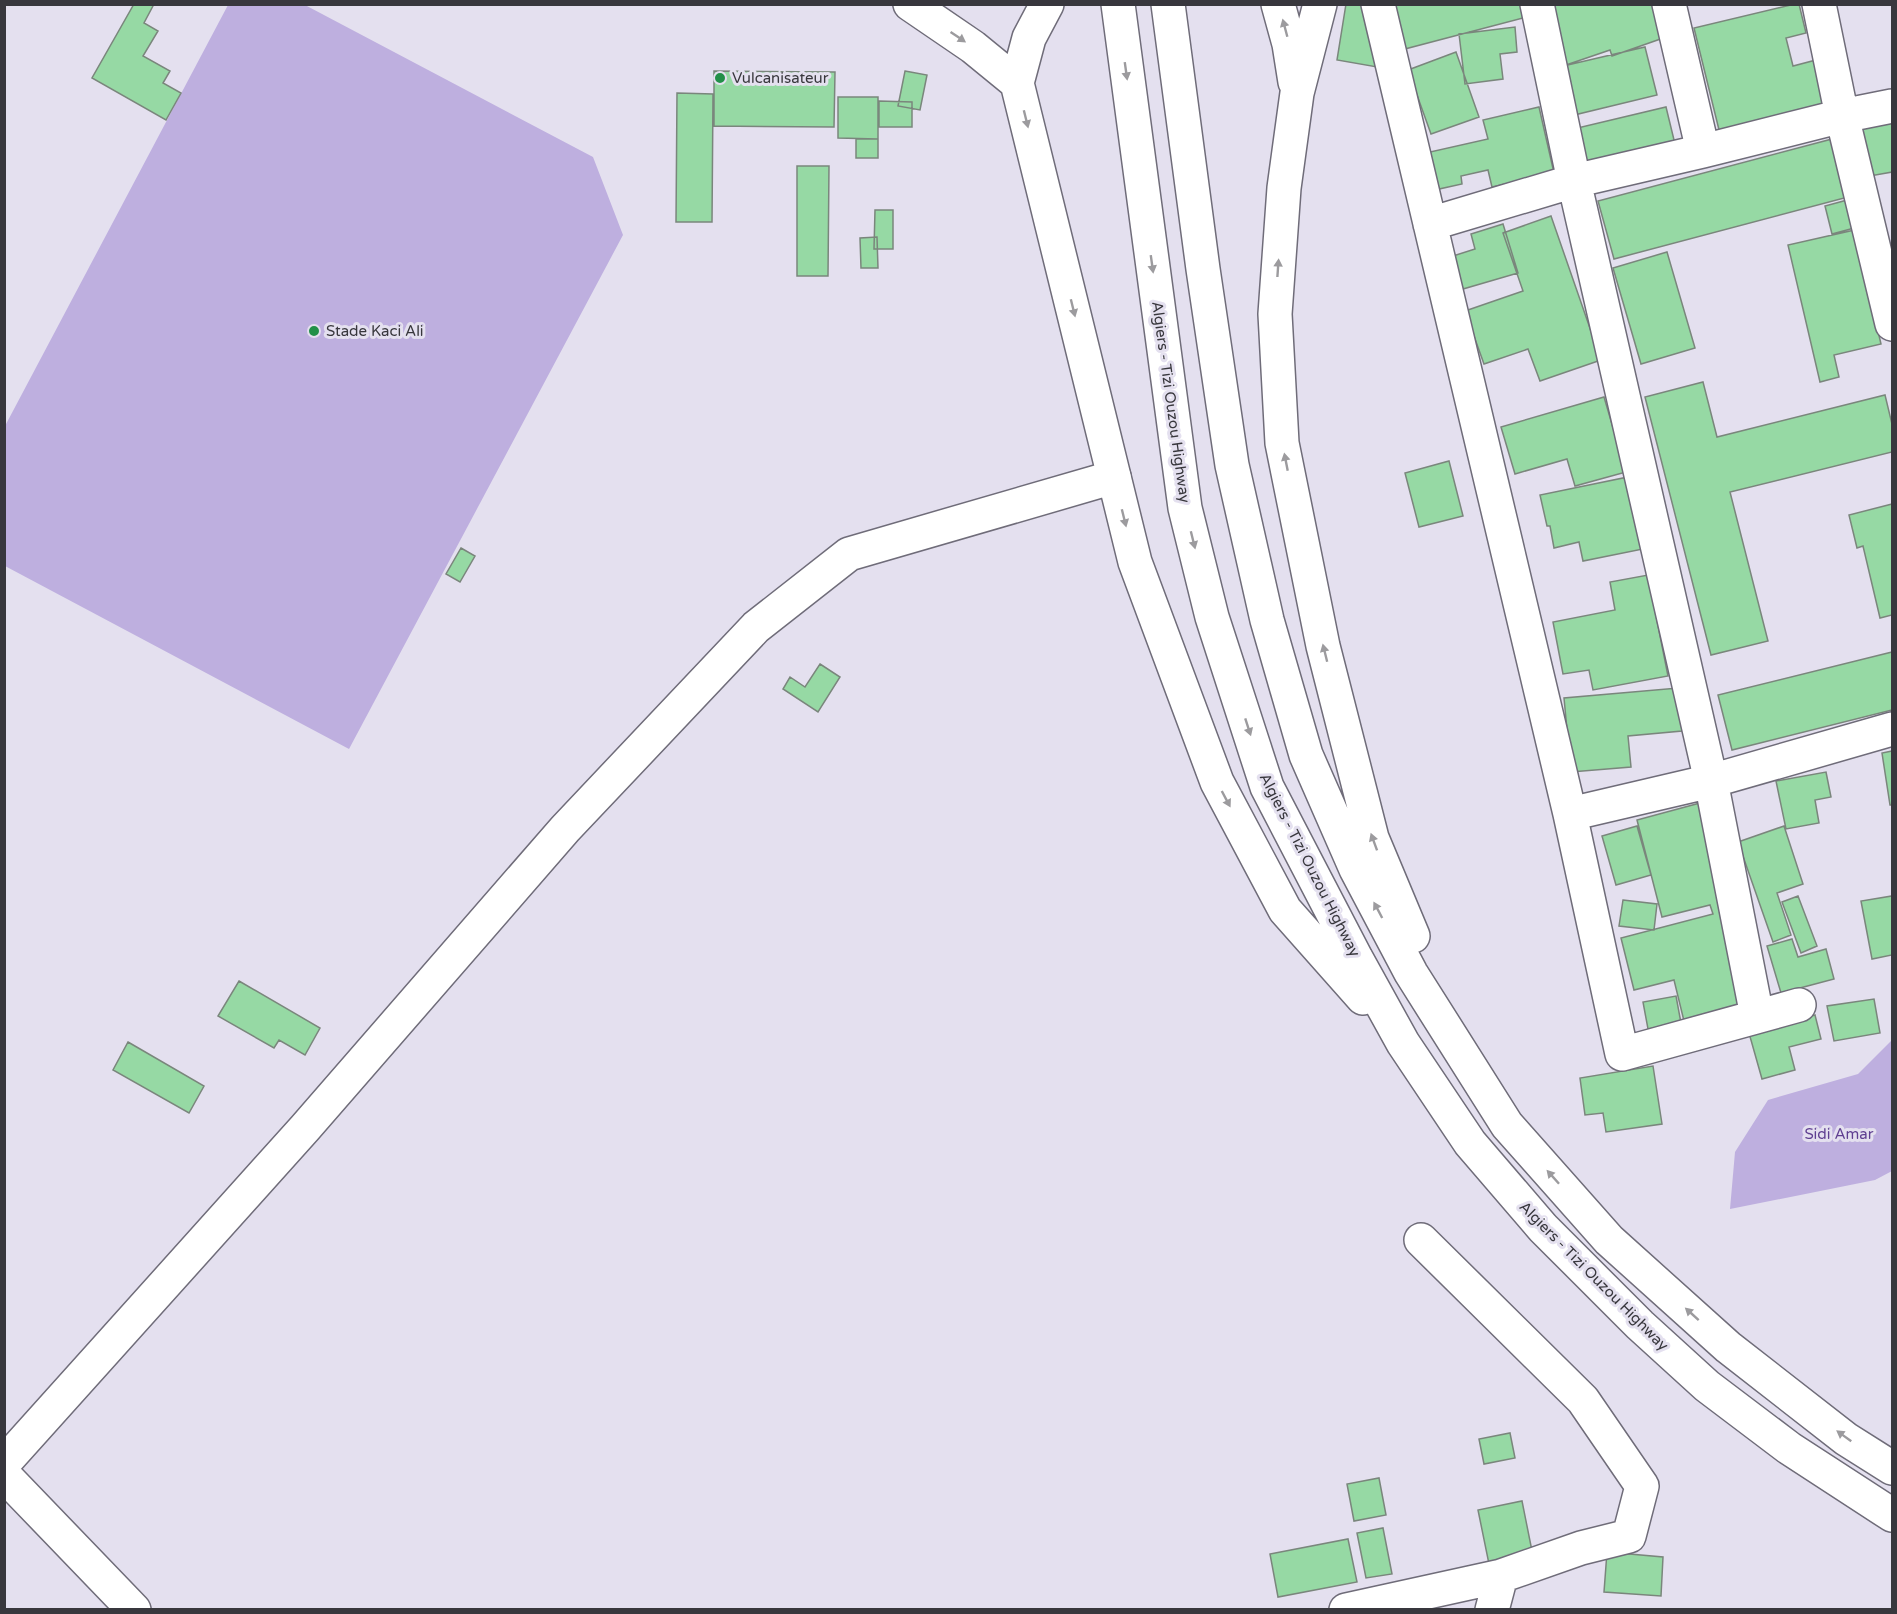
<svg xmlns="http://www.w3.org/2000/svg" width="1897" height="1614" viewBox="0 0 1897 1614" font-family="'Varela Round',sans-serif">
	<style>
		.green { fill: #beafdf }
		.building { fill: #96d9a4; stroke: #7a867c; stroke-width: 1.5 }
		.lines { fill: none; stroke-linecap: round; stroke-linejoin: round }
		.minor-casing { stroke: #6f6c79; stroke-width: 36 }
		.highway-casing { stroke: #6f6c79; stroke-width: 36 }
		.minor { stroke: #fff; stroke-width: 33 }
		.highway { stroke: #fff; stroke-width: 33 }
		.oneway { fill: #9c9b9e }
		.poi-dot { fill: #229048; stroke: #e4e0ef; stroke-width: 2 }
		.labels { text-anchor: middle; stroke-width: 6; stroke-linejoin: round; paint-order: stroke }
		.poi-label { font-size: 15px; fill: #38373d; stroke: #e4e0ef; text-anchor: start }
		.street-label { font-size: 15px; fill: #38373d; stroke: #e4e0ef }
		.park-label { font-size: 15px; fill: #5f3f91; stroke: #e4e0ef }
	</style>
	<rect width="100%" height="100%" fill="#e4e0ef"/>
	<!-- green -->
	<path class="green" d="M228,5H305L593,157L623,235L349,749L5,566V426Z
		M1892,1040V1171L1875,1180L1730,1209L1735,1152L1768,1100L1858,1074Z"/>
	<!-- building -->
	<path class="building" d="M134,4H154L144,23L158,31L143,56L170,71L163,83L181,93L166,120L92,78Z
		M1346,4H1387L1377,67L1337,60Z
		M1389,4H1520L1523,18L1401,50Z
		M1557,4H1658L1669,36L1612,56L1610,50L1566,65L1546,8Z
		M1795,4H1799L1806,33L1786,38L1793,66L1816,60L1828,112L1721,138L1694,28Z
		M1515,27L1517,52L1500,54L1503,79L1465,84L1459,34Z
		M1645,47L1657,95L1570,116L1559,67Z
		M1456,52L1479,117L1431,134L1408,70Z
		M714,71L835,72L834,127L714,126Z
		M905,71L927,75L920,110L898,106Z
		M677,93L713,94L712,222H676Z
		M838,97H878V139L838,138Z
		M879,101L912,102V127H879Z
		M1539,107L1554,173L1492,187L1488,170L1461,176L1462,184L1439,189L1430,152L1488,139L1483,120Z
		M1666,107L1675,144L1579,167L1569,130Z
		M1892,119V172L1870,176L1860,125Z
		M856,139H878V158H856Z
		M1832,139L1848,197L1614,259L1598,201Z
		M797,166H829L828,276H797Z
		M1851,199L1858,227L1832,234L1825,206Z
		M875,210H893V249H874Z
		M1551,216L1601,360L1540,381L1528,349L1484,364L1465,311L1523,291L1503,233Z
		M1503,224L1518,273L1463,289L1453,256L1475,249L1471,234Z
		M1859,229L1860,254L1881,344L1834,355L1839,377L1820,382L1788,245Z
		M877,237L878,268H861L860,238Z
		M1667,252L1695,348L1641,364L1613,268Z
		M1703,382L1717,437L1885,395L1892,424V452L1730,492L1768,641L1711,655L1645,397Z
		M1604,397L1626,472L1575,486L1567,459L1515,474L1501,427Z
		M1449,461L1463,516L1419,527L1405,473Z
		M1628,477L1643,549L1583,561L1579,542L1554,548L1550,526H1547L1540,495Z
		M1892,504V615L1880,618L1863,546L1857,548L1849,515Z
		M461,548L475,556L460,582L446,574Z
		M1648,575L1668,676L1593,690L1589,670L1563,674L1553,622L1615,610L1610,582Z
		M1892,652V710L1732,750L1718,695Z
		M820,664L840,677L818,712L783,689L790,677L805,687Z
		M1678,688L1682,731L1628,736L1631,767L1571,772L1564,698Z
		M1892,751V805H1890L1882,753Z
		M1826,772L1831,797L1815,800L1819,823L1786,829L1776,781Z
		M1700,803L1752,1003L1684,1021L1674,980L1634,990L1621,938L1713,914L1710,905L1662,917L1637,820Z
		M1637,826L1651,875L1616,885L1602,836Z
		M1784,826L1803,884L1777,893L1791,935L1773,942L1738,842Z
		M1798,896L1817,946L1801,953L1782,902Z
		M1892,896V955L1872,959L1861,901Z
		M1623,900L1657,904L1654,930L1619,926Z
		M1792,939L1798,957L1826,949L1834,979L1781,993L1767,946Z
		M239,981L320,1028L305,1055L279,1040L274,1048L218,1016Z
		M1676,996L1681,1023L1648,1029L1643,1002Z
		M1874,999L1880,1033L1834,1041L1827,1006Z
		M1815,1015L1821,1039L1789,1047L1795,1070L1762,1079L1749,1033Z
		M128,1042L204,1086L189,1113L113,1070Z
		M1653,1066L1662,1124L1606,1132L1603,1113L1585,1115L1580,1078Z
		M1510,1433L1515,1458L1484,1464L1479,1439Z
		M1379,1478L1386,1515L1354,1521L1347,1484Z
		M1522,1501L1534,1561L1490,1569L1478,1510Z
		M1383,1528L1392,1574L1366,1578L1357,1533Z
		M1348,1539L1357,1582L1278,1597L1270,1554Z
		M1607,1552L1663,1557L1661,1596L1604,1592Z"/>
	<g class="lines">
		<!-- minor casing -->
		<g class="minor-casing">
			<path id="minor" d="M1378,4L1570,814L1622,1054L1799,1005
				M1537,4L1574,181L1711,781L1757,1016
				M1669,4L1703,151
				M1819,4L1842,116L1892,324
				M1430,224L1574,181L1703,151L1842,116L1892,106
				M1570,814L1711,781L1892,729
				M4,1463L305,1128L565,829L756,627L849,554L1114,477
				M4,1475L134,1610
				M1346,1610L1501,1576L1581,1548L1629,1536L1642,1486L1583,1400L1421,1240
				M1492,1610L1501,1576"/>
		</g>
		<!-- highway casing -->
		<g class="highway-casing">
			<path id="highway" d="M910,4L973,47L1017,83
				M1047,4L1029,38L1017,83L1135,562L1217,782L1285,910L1363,998
				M1118,4L1185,508L1212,617L1267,787L1356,958L1403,1043L1470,1143L1543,1228L1640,1325L1707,1386L1789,1448L1892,1515
				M1168,4L1203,269L1232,465L1267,620L1306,755L1356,869L1411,973L1507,1125L1609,1240L1728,1347L1846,1439L1892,1468
				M1278,4L1289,44L1295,82
				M1320,4L1297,93L1284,188L1275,314L1282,443L1323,646L1372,838L1413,936"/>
		</g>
		<!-- minor -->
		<use href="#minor" class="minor"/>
		<!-- highway -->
		<use href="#highway" class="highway"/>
	</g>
	<!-- one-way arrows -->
	<defs><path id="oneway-solid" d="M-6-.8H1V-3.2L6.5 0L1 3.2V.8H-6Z" transform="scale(1.5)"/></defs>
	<g class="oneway">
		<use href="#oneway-solid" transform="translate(1285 28) rotate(-105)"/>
		<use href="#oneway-solid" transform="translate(958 37) rotate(34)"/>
		<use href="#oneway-solid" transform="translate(1126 71) rotate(82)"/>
		<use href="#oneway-solid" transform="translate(1026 119) rotate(76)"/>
		<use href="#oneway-solid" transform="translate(1152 264) rotate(82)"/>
		<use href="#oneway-solid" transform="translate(1278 268) rotate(-86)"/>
		<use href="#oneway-solid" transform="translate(1073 308) rotate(76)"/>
		<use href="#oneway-solid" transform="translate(1286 462) rotate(-101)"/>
		<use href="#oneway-solid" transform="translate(1124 518) rotate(76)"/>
		<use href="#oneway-solid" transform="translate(1193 540) rotate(76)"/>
		<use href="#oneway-solid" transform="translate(1325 653) rotate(-104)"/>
		<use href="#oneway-solid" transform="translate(1248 727) rotate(72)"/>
		<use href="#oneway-solid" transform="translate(1226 799) rotate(62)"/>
		<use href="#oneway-solid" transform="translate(1374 842) rotate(-110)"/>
		<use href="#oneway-solid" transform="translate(1378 910) rotate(-118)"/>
		<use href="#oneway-solid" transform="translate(1553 1177) rotate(-132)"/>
		<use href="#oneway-solid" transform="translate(1692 1314) rotate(-138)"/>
		<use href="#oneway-solid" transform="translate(1844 1436) rotate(-144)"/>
	</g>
	<!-- markers -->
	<g class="poi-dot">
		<circle cx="720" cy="78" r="6"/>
		<circle cx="314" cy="331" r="6"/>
	</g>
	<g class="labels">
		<!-- poi labels -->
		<g class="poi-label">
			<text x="732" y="83">Vulcanisateur</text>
			<text x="326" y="336">Stade Kaci Ali</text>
		</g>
		<!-- street labels -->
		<g class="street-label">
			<text transform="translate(1171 402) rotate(82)" y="5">Algiers - Tizi Ouzou Highway</text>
			<text transform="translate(1310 865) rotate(63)" y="5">Algiers - Tizi Ouzou Highway</text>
			<text transform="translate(1594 1276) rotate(45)" y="5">Algiers - Tizi Ouzou Highway</text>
		</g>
		<!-- park labels -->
		<g class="park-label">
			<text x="1839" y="1139">Sidi Amar</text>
		</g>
	</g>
	<!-- border -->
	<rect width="1897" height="1614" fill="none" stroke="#38373d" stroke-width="12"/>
</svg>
